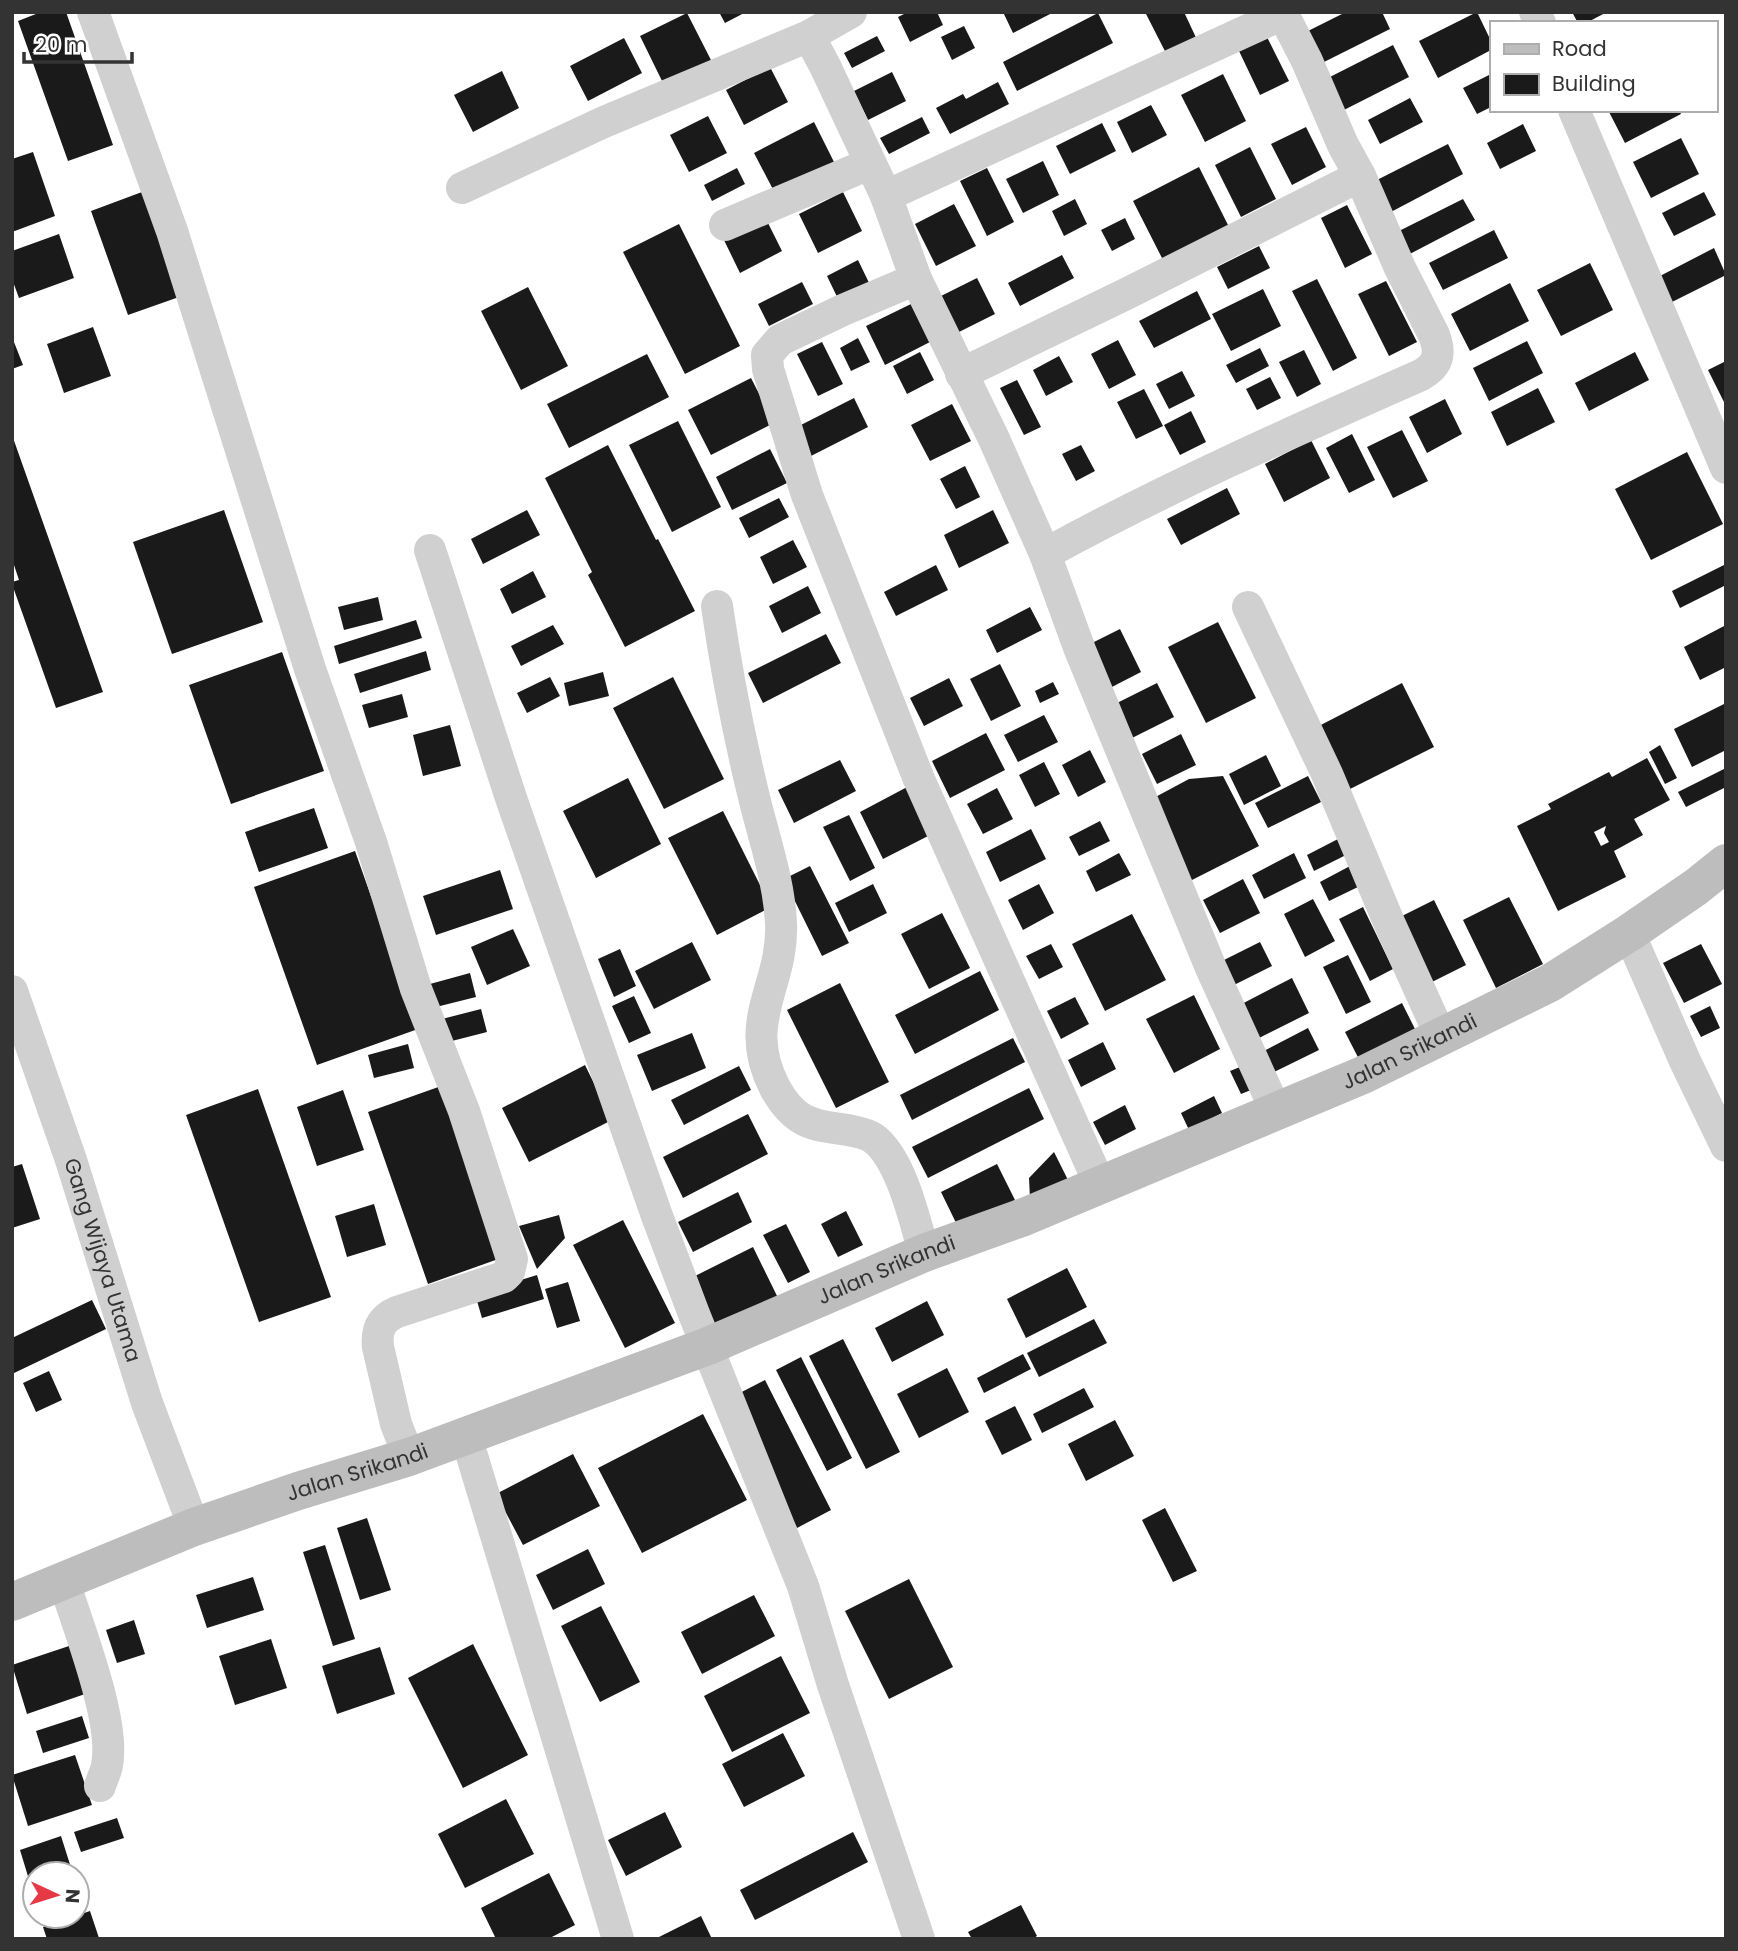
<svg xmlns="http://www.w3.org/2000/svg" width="1738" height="1951" viewBox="0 0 1738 1951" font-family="Poppins,sans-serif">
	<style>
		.building { fill: #1a1a1a; fill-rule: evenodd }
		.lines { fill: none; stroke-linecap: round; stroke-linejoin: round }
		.street { stroke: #d0d0d0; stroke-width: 32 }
		.secondary { stroke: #bdbdbd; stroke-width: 38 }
		.labels { text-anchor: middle; stroke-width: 7; stroke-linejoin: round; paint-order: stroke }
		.street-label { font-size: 21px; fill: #333; stroke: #fff }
	</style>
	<rect width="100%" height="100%" fill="#fff"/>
	<!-- building -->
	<path class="building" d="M41,12H66L113,145L68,161L18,21Z
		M719,12H746L725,23Z
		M908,12H937L943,25L910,42L898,17Z
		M1003,12H1054L1013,33Z
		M1145,12H1184L1199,44L1169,59Z
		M1346,12H1382L1390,29L1324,62L1308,31Z
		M1477,12L1491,41V50L1438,78L1419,41Z
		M1572,12H1607L1586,23H1578Z
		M687,13L712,62L664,85L640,36Z
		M1098,13L1113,43L1017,91L1003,62Z
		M964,26L975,48L952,60L941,37Z
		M877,36L885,51L852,68L844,53Z
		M1267,37L1289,81L1260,95L1239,51Z
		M624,38L642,73L588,101L570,66Z
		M1393,45L1409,77L1338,113L1322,81Z
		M770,67L788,102L744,125L726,90Z
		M502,71L519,108L473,132L454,95Z
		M892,72L906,101L868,120L854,91Z
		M1223,74L1246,121L1205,142L1181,95Z
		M1491,74V107L1477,114L1463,88Z
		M998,82L1009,104L950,134L936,108L963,94L966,99Z
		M1410,98L1423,122L1380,144L1368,120Z
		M1151,105L1167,135L1132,153L1117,122Z
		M1608,110H1679L1681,114L1625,143Z
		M708,116L727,153L689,172L670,135Z
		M922,117L930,133L889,154L880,138Z
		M814,122L837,168L778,199L754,153Z
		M1102,123L1116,151L1070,174L1056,146Z
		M1523,124L1536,151L1500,169L1487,143Z
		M1306,127L1326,167L1292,185L1271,144Z
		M1681,138L1699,174L1651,198L1633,162Z
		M1448,144L1463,174L1389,213L1373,182Z
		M1250,147L1276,199L1241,217L1215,165Z
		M33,152L55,216L12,232V159Z
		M1043,161L1059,195L1023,213L1006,179Z
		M1199,167L1229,227L1163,260L1133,201Z
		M737,168L745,184L712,201L704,185Z
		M987,168L1014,222L987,236L960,181Z
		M142,192L179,297L128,315L91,211Z
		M843,192L862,231L818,253L799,214Z
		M1704,192L1716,215L1674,236L1662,213Z
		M1075,199L1087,224L1064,236L1052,211Z
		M1463,199L1475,220L1404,257L1393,234Z
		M954,204L976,246L936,266L915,224Z
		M1347,205L1372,254L1345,268L1321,218Z
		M765,217L782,251L740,273L723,238Z
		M1125,218L1135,239L1112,251L1101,230Z
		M679,224L740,346L685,374L623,252Z
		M1494,230L1508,258L1443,290L1429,263Z
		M59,234L74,278L19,298L12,279V251Z
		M1259,246L1270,268L1228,289L1217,267Z
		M1714,248L1726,275L1672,302L1660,276Z
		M1062,255L1074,278L1020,306L1008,283Z
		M858,260L872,289L841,305L827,276Z
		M1590,263L1613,310L1561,336L1537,290Z
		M977,278L995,314L955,334L937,298Z
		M1317,279L1357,358L1333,371L1292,291Z
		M1386,281L1417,342L1389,356L1358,294Z
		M802,282L813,304L769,326L758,304Z
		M1510,283L1529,321L1470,351L1451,314Z
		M528,287L568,366L521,390L481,311Z
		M1263,289L1281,326L1231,351L1212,314Z
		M1197,291L1211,319L1154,348L1139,321Z
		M911,304L930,342L885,365L866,326Z
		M93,327L111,376L64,393L47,344Z
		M12,337L23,365L12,369Z
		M858,338L870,362L851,371L840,348Z
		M1118,340L1136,375L1109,389L1091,354Z
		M1527,341L1543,373L1489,401L1473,368Z
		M822,342L843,384L818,396L797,354Z
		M1260,348L1269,366L1236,383L1226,365Z
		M1304,350L1321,384L1297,397L1279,362Z
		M920,352L934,380L907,394L893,366Z
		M1635,352L1649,380L1589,411L1575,383Z
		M647,354L669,397L569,448L547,404Z
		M1059,356L1073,382L1046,396L1033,370Z
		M1726,361V406L1708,370Z
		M1182,371L1195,396L1169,409L1156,384Z
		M1270,377L1281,398L1257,410L1246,389Z
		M751,378L774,423L711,455L688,410Z
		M1017,380L1041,427L1024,435L1000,388Z
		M1538,388L1555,422L1507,446L1491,412Z
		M1144,389L1163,426L1136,439L1117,402Z
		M854,398L868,427L809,457L795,428Z
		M1445,399L1462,434L1427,453L1409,417Z
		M952,404L971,441L930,461L911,425Z
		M1191,411L1206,442L1180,455L1164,425Z
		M678,421L721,507L672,532L629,445Z
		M1402,430L1428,481L1393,498L1367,447Z
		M1352,434L1375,480L1349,493L1326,448Z
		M12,435L103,692L56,708L12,584V582L19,580L12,559Z
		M1311,440L1330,478L1284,502L1265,464Z
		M608,445L656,540L658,539L695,611L625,647L588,575L592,572L545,478Z
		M1081,445L1095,471L1076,481L1062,454Z
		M770,449L787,483L732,510L716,477Z
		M1687,452L1723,524L1651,560L1615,489Z
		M965,466L980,497L956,509L940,479Z
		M1227,488L1240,514L1181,545L1167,519Z
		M779,498L789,517L749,538L739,518Z
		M224,510L263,622L172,654L133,542Z
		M527,510L540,535L483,564L471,539Z
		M993,510L1009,543L959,568L944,535Z
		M793,540L807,567L773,584L760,557Z
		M1726,564V585L1680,608L1672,591Z
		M936,565L948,590L896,616L884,592Z
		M533,571L546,597L512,614L500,589Z
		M808,586L821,613L782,633L769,606Z
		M378,597L383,620L344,630L338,607Z
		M1030,607L1042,630L997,653L986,630Z
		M416,620L422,638L339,664L334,646Z
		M1218,622L1256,698L1206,723L1168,647Z
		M553,625L564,644L521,666L511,646Z
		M1726,625V667L1700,680L1684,647Z
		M1120,629L1141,672L1106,690L1084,647Z
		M826,634L841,663L763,703L748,673Z
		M426,651L431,670L360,693L354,674Z
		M282,652L324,771L231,804L189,685Z
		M1000,664L1021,706L991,721L970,679Z
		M603,672L609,696L569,706L564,683Z
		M550,677L560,696L527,713L517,693Z
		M673,677L724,779L664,809L613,708Z
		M949,678L963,706L924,726L910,698Z
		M1053,682L1059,694L1040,703L1035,691Z
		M1157,683L1174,717L1126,741L1109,707Z
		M1402,683L1434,747L1346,791L1315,728Z
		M402,694L408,717L369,728L362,705Z
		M1726,703V750L1692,767L1674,729Z
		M1044,715L1058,742L1018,762L1004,735Z
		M450,725L461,766L423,776L413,735Z
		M986,733L1005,770L950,798L932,761Z
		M1181,734L1196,765L1157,784L1142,754Z
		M1660,745L1677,778L1665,784L1649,752Z
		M1090,750L1106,782L1078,797L1062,765Z
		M1266,755L1281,786L1244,805L1229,774Z
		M1647,758L1670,800L1634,819L1643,835L1614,851L1626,877L1558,911L1517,826L1551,809L1548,804L1609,772L1612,777ZM1606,826L1604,833L1609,842L1601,846L1594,832Z
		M840,760L856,791L794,823L778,790Z
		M1044,762L1060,794L1035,807L1019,775Z
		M1726,768V787L1686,807L1678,792Z
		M1223,776L1259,846L1190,881L1148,801L1189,779Z
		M1308,776L1321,802L1268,828L1255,803Z
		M628,778L661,844L596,878L563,811Z
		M909,786L932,834L883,859L860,812Z
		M997,788L1013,819L983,834L967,804Z
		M314,808L328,848L259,872L245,832Z
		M723,811L771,907L717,935L668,838Z
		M849,815L875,868L850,881L823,827Z
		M1100,821L1110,841L1079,856L1069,837Z
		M1031,829L1046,859L1000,882L986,852Z
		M1338,839L1346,855L1314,871L1307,855Z
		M355,851L418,1029L317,1065L254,887Z
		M1119,853L1131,875L1096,892L1086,871Z
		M1294,853L1306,878L1264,899L1252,875Z
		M810,866L849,943L822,956L784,879Z
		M1350,866L1360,886L1329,901L1320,882Z
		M500,870L513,909L436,935L423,896Z
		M1243,879L1260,913L1220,933L1203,900Z
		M873,884L887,913L849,932L835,903Z
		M1039,884L1054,913L1023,930L1008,900Z
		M1509,897L1543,964L1496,988L1463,920Z
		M1313,899L1335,941L1305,957L1284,914Z
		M1434,900L1466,965L1430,983L1398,918Z
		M1363,907L1393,969L1370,981L1339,919Z
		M942,913L970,968L929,989L901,934Z
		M1132,914L1166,980L1105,1011L1072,944Z
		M513,929L530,966L487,985L471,947Z
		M692,942L711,980L654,1009L635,971Z
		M1260,942L1272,966L1234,985L1222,961Z
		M1051,944L1063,967L1039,979L1026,956Z
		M1701,944L1722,984L1684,1003L1663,963Z
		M620,949L636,986L614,997L598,959Z
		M1348,955L1371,1002L1346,1014L1323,967Z
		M980,971L999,1010L915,1054L895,1015Z
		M470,973L476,997L436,1007L430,984Z
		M1292,978L1309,1013L1249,1043L1232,1009Z
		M840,983L889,1082L836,1108L787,1010Z
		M1194,995L1220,1049L1174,1073L1146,1019Z
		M634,996L651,1033L629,1043L612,1006Z
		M1075,997L1089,1024L1061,1039L1047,1011Z
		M1402,1003L1419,1037L1362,1065L1345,1032Z
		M1710,1006L1720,1028L1701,1037L1690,1016Z
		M481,1009L487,1032L448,1042L442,1019Z
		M1308,1028L1319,1050L1268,1075L1258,1054Z
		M692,1033L706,1068L652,1091L637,1055Z
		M1013,1038L1025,1062L912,1120L900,1095Z
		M1103,1042L1116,1069L1081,1087L1068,1060Z
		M408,1044L414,1068L374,1078L368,1055Z
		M585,1065L612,1120L529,1162L502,1108Z
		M739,1066L751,1090L684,1125L671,1100Z
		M1240,1067L1251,1090L1241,1094L1230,1071Z
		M444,1085L504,1257L428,1284L368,1112Z
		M1029,1088L1044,1119L928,1178L912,1147Z
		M258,1089L331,1297L259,1322L186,1115Z
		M343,1090L364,1150L317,1166L297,1107Z
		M1214,1096L1222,1113L1189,1130L1181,1113Z
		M1125,1105L1136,1129L1105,1145L1093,1122Z
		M748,1114L768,1154L683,1198L663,1157Z
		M1054,1152L1069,1182L1030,1199L1029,1178Z
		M22,1164L40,1219L12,1228V1167Z
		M997,1164L1015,1200L959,1229L941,1192Z
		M738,1192L752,1222L693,1252L678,1222Z
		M374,1204L386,1245L347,1257L335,1216Z
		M846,1211L863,1245L838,1257L821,1224Z
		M559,1215L565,1238L537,1269L519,1226Z
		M623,1220L675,1323L625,1348L573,1245Z
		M786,1224L810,1272L788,1283L763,1235Z
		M753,1247L779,1300L713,1334L687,1280Z
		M1067,1268L1087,1307L1026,1338L1007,1299Z
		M537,1275L544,1299L482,1318L475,1294Z
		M568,1282L580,1321L557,1328L545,1289Z
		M92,1300L106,1329L12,1374V1338Z
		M927,1301L944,1335L892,1362L875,1328Z
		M1094,1319L1107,1343L1039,1377L1027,1353Z
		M843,1339L900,1452L866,1469L809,1356Z
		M1023,1354L1031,1369L984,1393L977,1378Z
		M801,1357L852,1458L827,1471L776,1370Z
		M947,1368L969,1412L919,1438L897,1394Z
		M49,1371L62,1400L36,1412L23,1383Z
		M765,1380L831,1510L797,1528L732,1397Z
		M1084,1388L1094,1407L1042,1433L1033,1414Z
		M1015,1406L1032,1440L1002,1455L985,1421Z
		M703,1414L747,1500L642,1553L598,1468Z
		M1115,1420L1134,1456L1086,1481L1068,1444Z
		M573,1454L600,1506L523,1545L496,1494Z
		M1165,1508L1197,1571L1173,1582L1142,1520Z
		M367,1518L391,1590L360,1600L337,1528Z
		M325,1545L355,1639L333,1646L303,1552Z
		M588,1549L605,1584L553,1610L536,1575Z
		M253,1577L264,1610L207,1628L196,1595Z
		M909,1579L953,1667L889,1699L845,1611Z
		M754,1595L775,1636L702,1674L681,1632Z
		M601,1606L640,1682L600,1702L561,1626Z
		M134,1620L145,1654L117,1663L106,1630Z
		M271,1639L287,1688L235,1705L219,1656Z
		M473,1644L528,1755L463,1788L408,1678Z
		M72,1645L88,1693L27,1714L12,1665Z
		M380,1647L395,1694L337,1714L322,1666Z
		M781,1656L810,1713L732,1752L704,1696Z
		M82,1716L89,1738L43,1753L36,1731Z
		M783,1733L805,1776L744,1807L722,1764Z
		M75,1755L92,1805L28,1826L12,1775Z
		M506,1799L534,1854L465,1888L438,1834Z
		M665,1812L682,1847L626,1876L608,1840Z
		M117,1818L124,1838L81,1852L74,1832Z
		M853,1832L868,1862L755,1920L740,1890Z
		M61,1836L73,1874H35L34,1896L20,1850Z
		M549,1873L575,1925L548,1939H496L481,1908Z
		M1021,1905L1037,1936L1032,1939H972L968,1932Z
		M90,1911L99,1938L47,1939L43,1927Z
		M701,1916L712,1939H655Z"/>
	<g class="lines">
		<!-- street -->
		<g class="street">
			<path d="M93,12L172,231L310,669L371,842L416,989L464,1111L512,1259L509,1272L504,1277L397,1312C381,1319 376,1329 378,1347L396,1424L409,1457"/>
			<path d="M1535,12L1540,23"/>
			<path d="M809,36L825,66L886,196L916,279L994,439L1045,554L1080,650L1211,968L1276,1111"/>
			<path d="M1574,110L1726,468"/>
			<path d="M462,188L604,122L809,36L851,12"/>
			<path d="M886,196L1283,14"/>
			<path d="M725,225L869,164"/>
			<path d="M916,279L843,310L780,340L767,355L768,369L807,495L918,777L1100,1185"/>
			<path d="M961,374L1126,294L1360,176"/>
			<path d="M430,550L512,801L657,1216L694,1314L803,1586L833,1685L919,1939"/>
			<path d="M1045,554C1167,487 1294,431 1421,375C1439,365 1441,353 1434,335L1400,268L1360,176L1343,145L1307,61L1282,12"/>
			<path d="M717,606C726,669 738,731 753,793C763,836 779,879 781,923C784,986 740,1021 775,1088C794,1123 811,1125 848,1130C856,1132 866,1133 873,1138C901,1158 915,1221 924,1253"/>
			<path d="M1248,607L1327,774L1388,920L1441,1037"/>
			<path d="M1629,933L1685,1061L1726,1146"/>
			<path id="s1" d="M12,991L71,1160L147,1403L194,1527"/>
			<path d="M466,1436L618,1939"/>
			<path d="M63,1579C77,1624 116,1721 107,1765C106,1772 102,1779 100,1786"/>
		</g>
		<!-- secondary -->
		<path class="secondary" id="s2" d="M12,1602L194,1527L298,1491L409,1457L708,1346L924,1253L1024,1217L1363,1075L1550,983L1629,933L1696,887L1726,863"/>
	</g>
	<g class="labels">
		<!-- street labels -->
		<g class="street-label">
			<text dy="7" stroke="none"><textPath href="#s2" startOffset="1503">Jalan Srikandi</textPath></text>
			<text dy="7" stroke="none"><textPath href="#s1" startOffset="284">Gang Wijaya Utama</textPath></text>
			<text dy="7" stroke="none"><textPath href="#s2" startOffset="936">Jalan Srikandi</textPath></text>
			<text dy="7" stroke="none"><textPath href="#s2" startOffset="369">Jalan Srikandi</textPath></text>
		</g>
	</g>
	<!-- border -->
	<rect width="1738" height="1951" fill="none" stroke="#333333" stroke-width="28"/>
	<!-- legend -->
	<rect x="1490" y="21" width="228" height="91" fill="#ffffff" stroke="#adadad" stroke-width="2"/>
	<rect x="1504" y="44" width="35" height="10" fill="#bdbdbd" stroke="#adadad" stroke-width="2"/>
	<text x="1552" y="56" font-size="21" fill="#333333">Road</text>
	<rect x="1504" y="74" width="35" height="21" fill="#1a1a1a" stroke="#adadad" stroke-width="2"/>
	<text x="1552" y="91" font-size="21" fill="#333333">Building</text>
	<!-- north arrow -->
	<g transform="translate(56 1895) rotate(94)"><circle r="33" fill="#ffffff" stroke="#adadad" stroke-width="2"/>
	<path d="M0-5L12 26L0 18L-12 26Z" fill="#e63946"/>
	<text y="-10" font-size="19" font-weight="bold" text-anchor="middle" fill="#333333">N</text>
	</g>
	<!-- scale -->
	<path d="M24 52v10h108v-10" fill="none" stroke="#333333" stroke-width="3.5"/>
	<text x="35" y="52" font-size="21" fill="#333333" stroke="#ffffff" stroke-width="5" paint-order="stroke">20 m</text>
</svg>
